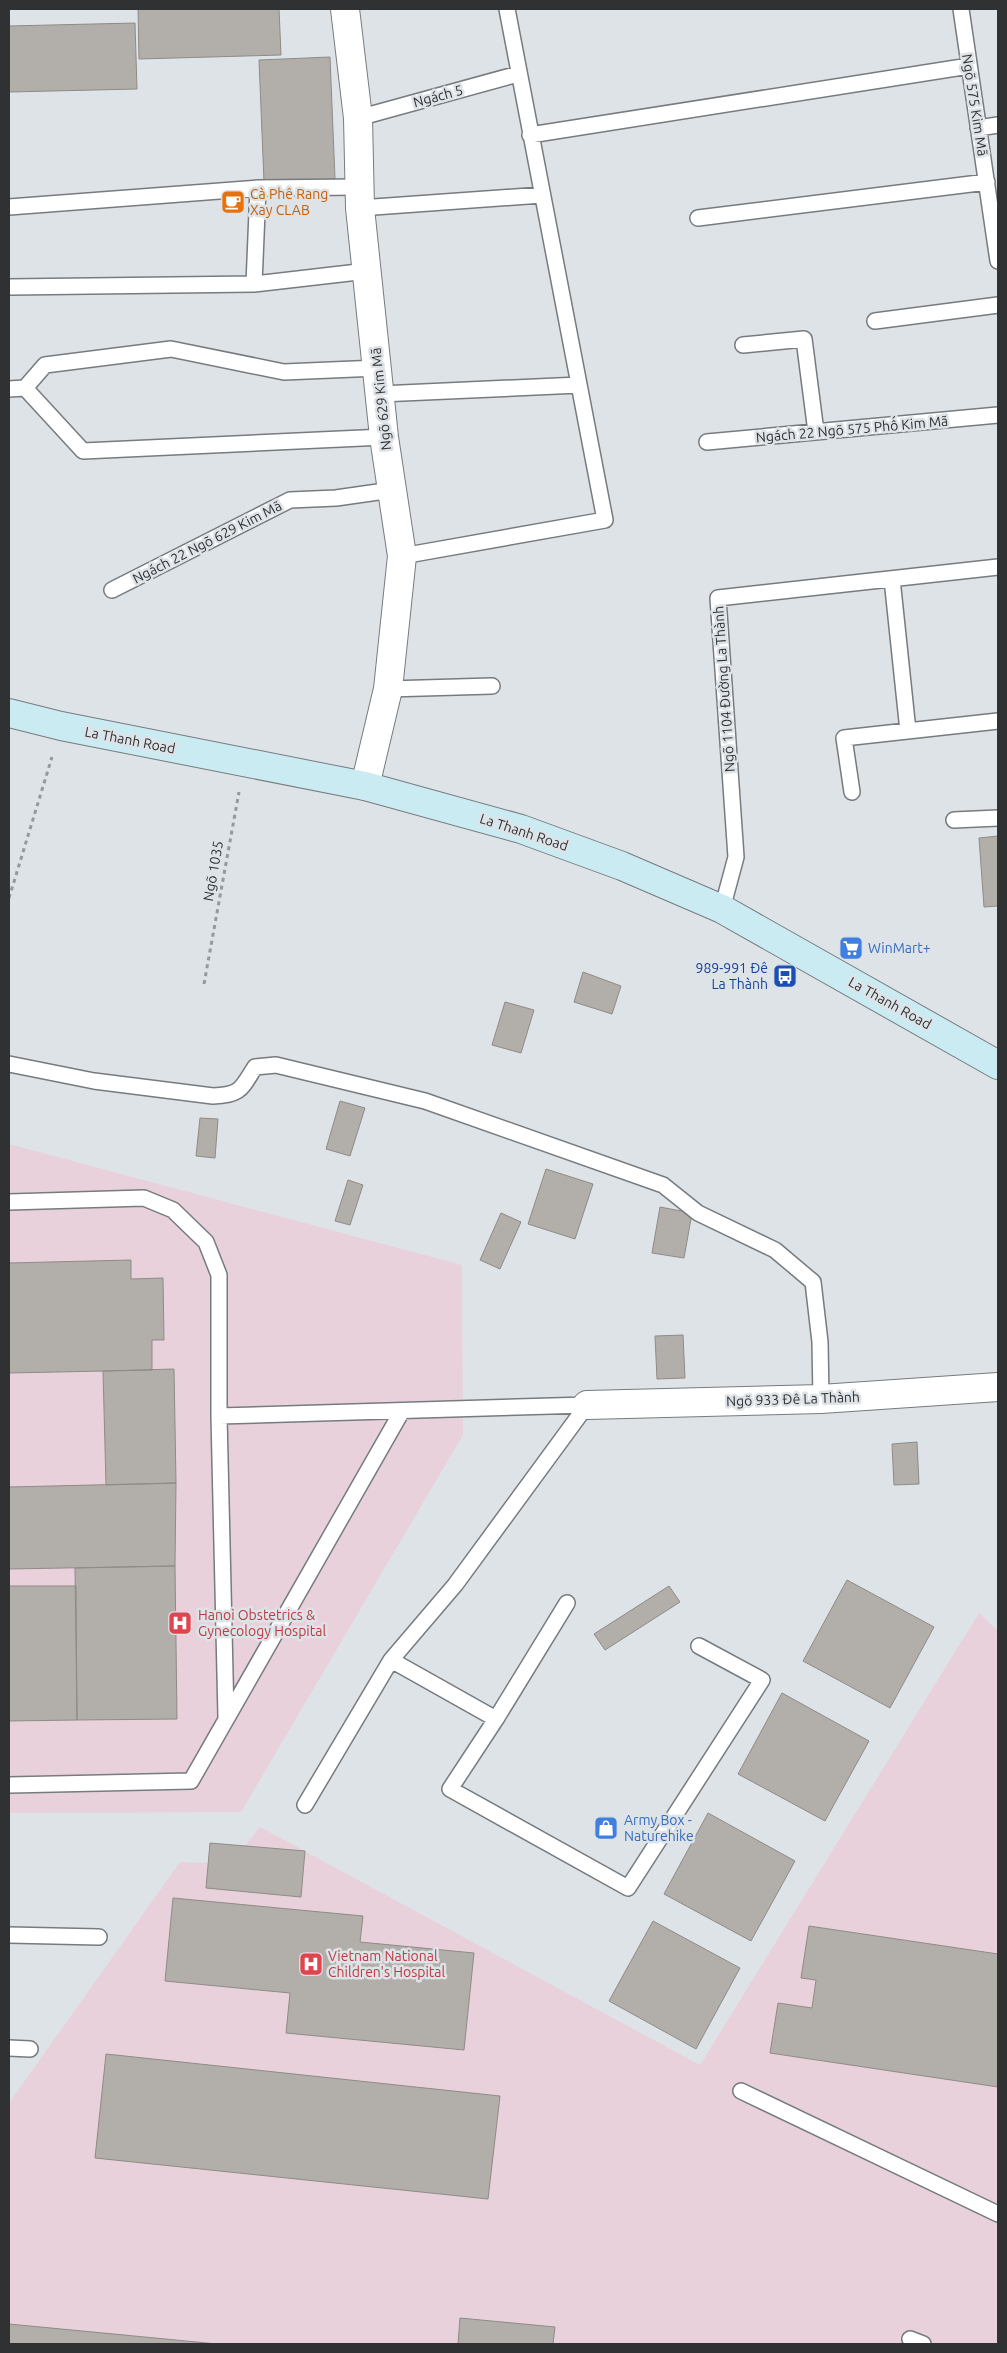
<svg xmlns="http://www.w3.org/2000/svg" width="1007" height="2353" viewBox="0 0 1007 2353" font-family="Ubuntu,sans-serif">
	<style>
		.medical { fill: #e9d1dc }
		.building { fill: #b2aea9; stroke: #8f8b86 }
		.lines { fill: none; stroke-linecap: round; stroke-linejoin: round }
		.lane-casing { stroke: #767b7f; stroke-width: 18 }
		.street-casing { stroke: #767b7f; stroke-width: 30 }
		.secondary-casing { stroke: #767b7f; stroke-width: 30 }
		.path { stroke: #95999c; stroke-width: 3; stroke-dasharray: 4 4; stroke-linecap: butt }
		.lane { stroke: #fff; stroke-width: 15 }
		.street { stroke: #fff; stroke-width: 28 }
		.secondary { stroke: #caebf2; stroke-width: 28 }
		.labels { text-anchor: middle; stroke-width: 5; stroke-linejoin: round; paint-order: stroke }
		.street-label { font-size: 14px; fill: #2f3132; stroke: #dee3e8 }
		.food-label { font-size: 14px; fill: #c56008; stroke: #dee3e8; text-anchor: start }
		.shop-label { font-size: 14px; fill: #366cbe; stroke: #dee3e8; text-anchor: start }
		.transit-label { font-size: 14px; fill: #164399; stroke: #dee3e8; text-anchor: end }
		.health-label { font-size: 14px; fill: #be3a42; stroke: #dee3e8; text-anchor: start }
	</style>
	<rect width="100%" height="100%" fill="#dee3e8"/>
	<!-- medical -->
	<path class="medical" d="M9,1144L462,1265L463,1435L241,1812L9,1813Z
		M979,1613L998,1631V2344H9V2103L180,1862L208,1863L210,1843L245,1846L260,1827L700,2065Z"/>
	<!-- building -->
	<path class="building" d="M138,9H279L281,55L139,59Z
		M135,23L137,89L9,92V26Z
		M330,57L335,179L264,182L259,60Z
		M998,836V906L984,907L979,838Z
		M583,972L621,986L612,1014L574,1002Z
		M505,1002L534,1010L521,1053L492,1045Z
		M340,1101L365,1108L350,1156L326,1149Z
		M200,1118L218,1119L215,1158L196,1156Z
		M546,1169L593,1184L575,1239L528,1224Z
		M348,1180L363,1185L350,1225L335,1221Z
		M660,1207L692,1213L684,1258L652,1253Z
		M501,1213L521,1222L500,1269L480,1260Z
		M131,1260V1279L163,1278L164,1340H152V1370L9,1373V1263Z
		M683,1335L685,1378L657,1379L655,1336Z
		M174,1369L176,1483L106,1485L103,1371Z
		M917,1442L919,1484L894,1485L892,1444Z
		M176,1483L175,1566L9,1569V1487Z
		M175,1566L177,1719L77,1720L75,1568Z
		M847,1580L934,1627L890,1708L803,1661Z
		M9,1586H76L77,1720L9,1721Z
		M669,1586L680,1602L605,1650L594,1634Z
		M782,1693L869,1741L825,1821L738,1774Z
		M708,1813L795,1861L751,1941L664,1894Z
		M210,1843L305,1851L301,1897L206,1888Z
		M173,1898L363,1916L360,1942L474,1953L464,2050L286,2033L290,1993L165,1981Z
		M653,1921L740,1968L696,2049L609,2001Z
		M809,1926L998,1954V2087L770,2053L778,2003L812,2008L816,1980L801,1978Z
		M106,2054L500,2096L488,2199L95,2158Z
		M460,2318L555,2327L553,2344H458Z
		M9,2324L124,2335L217,2344H9Z"/>
	<g class="lines">
		<!-- lane casing -->
		<g class="lane-casing">
			<path id="lane" d="M961,9L998,261
				M358,118L518,74
				M978,128L998,125
				M530,135L969,66
				M9,207L258,188L359,187
				M360,208L542,195
				M698,218L987,182
				M254,284L258,188
				M9,287L254,284L367,271
				M875,321L998,305
				M743,345L804,339L816,432
				M25,388L45,365L171,349L284,372L378,368
				M9,389L25,388L83,451L384,437
				M380,394L579,385
				M707,442L998,415
				M402,556L605,520L507,9
				M892,579L908,731
				M112,590L290,500L336,498L392,490
				M388,689L492,686
				M852,792L844,738L998,721
				M954,820L998,818
				M722,909L736,857L718,598L998,567
				M9,1064L94,1081L213,1096C241,1095 241,1089 255,1067L276,1065L425,1101L663,1185L698,1213L775,1250L813,1282L820,1342L821,1399
				M9,1202L144,1198L173,1210L206,1242L219,1275V1416L226,1717
				M587,1405L455,1585L391,1660L496,1719L450,1789L628,1888L762,1680L699,1646
				M219,1416L587,1405
				M496,1719L567,1603
				M9,1785L191,1781L402,1411
				M305,1805L391,1660
				M9,1935L99,1937
				M9,2048L30,2049
				M741,2091L998,2214
				M910,2339L923,2344"/>
		</g>
		<!-- street casing -->
		<g class="street-casing">
			<path id="street" d="M345,9L358,118L360,208L384,437L402,556L388,689L365,786
				M587,1405L821,1399L998,1387"/>
		</g>
		<!-- secondary casing -->
		<g class="secondary-casing">
			<path id="secondary" d="M9,713L61,726L365,786L521,829L622,866L722,909L998,1065"/>
		</g>
		<!-- path -->
		<path class="path" d="M9,898L52,757
			M204,984L239,792"/>
		<!-- lane -->
		<use href="#lane" class="lane"/>
		<!-- street -->
		<use href="#street" class="street"/>
		<!-- secondary -->
		<use href="#secondary" class="secondary"/>
	</g>
	<!-- icons -->
	<defs>
		<g id="cafe-square" transform="scale(1.25)"><rect x="-9" y="-9" width="18" height="18" rx="4" fill="#e8710a" stroke="#dee3e8"/><path d="M-5.5-4.5H6V0H3Q3 3.5 0 3.5H-2.5Q-5.5 3.5-5.5 0ZM3-3.2v2h1.7v-2ZM-6 4.5H4V6H-6Z" fill="#fff"/></g>
		<g id="supermarket-square" transform="scale(1.25)"><rect x="-9" y="-9" width="18" height="18" rx="4" fill="#3f7fe0" stroke="#dee3e8"/><path d="M-6-5.5h2.5l.6 2H6L4.5 2H-2.5L-4.4-4H-6ZM-1.5 3.2a1.3 1.3 0 1 0 .1 0ZM3 3.2a1.3 1.3 0 1 0 .1 0Z" fill="#fff"/></g>
		<g id="bus-square" transform="scale(1.25)"><rect x="-9" y="-9" width="18" height="18" rx="4" fill="#1a4fb4" stroke="#dee3e8"/><path d="M-5-6H5V4H4V6H2V4H-2V6H-4V4H-5ZM-3.5-4V0h7V-4ZM-3.5 1.2v1.5H-2V1.2ZM2 1.2v1.5H3.5V1.2Z" fill="#fff"/></g>
		<g id="hospital-square" transform="scale(1.25)"><rect x="-9" y="-9" width="18" height="18" rx="4" fill="#e0444e" stroke="#dee3e8"/><path d="M-5-5h3v3.5h4V-5h3V5h-3V1.5h-4V5h-3Z" fill="#fff"/></g>
		<g id="shop-square" transform="scale(1.25)"><rect x="-9" y="-9" width="18" height="18" rx="4" fill="#3f7fe0" stroke="#dee3e8"/><path d="M-5-2.5h2.3a2.7 3.5 0 0 1 5.4 0H5L5.5 6h-11ZM-1.5-2.5h3a1.5 2.3 0 0 0-3 0Z" fill="#fff"/></g>
	</defs>
	<g fill-rule="evenodd">
		<use href="#cafe-square" x="233" y="202"/>
		<use href="#supermarket-square" x="851" y="948"/>
		<use href="#bus-square" x="785" y="976"/>
		<use href="#hospital-square" x="180" y="1623"/>
		<use href="#shop-square" x="606" y="1828"/>
		<use href="#hospital-square" x="311" y="1964"/>
	</g>
	<g class="labels">
		<!-- street labels -->
		<g class="street-label">
			<text transform="translate(438 96) rotate(-15)" y="5">Ngách 5</text>
			<text transform="translate(975 105) rotate(81)" y="5">Ngõ 575 Kim Mã</text>
			<text transform="translate(381 399) rotate(-96)" y="5">Ngõ 629 Kim Mã</text>
			<text transform="translate(852 429) rotate(-5)" y="5">Ngách 22 Ngõ 575 Phố Kim Mã</text>
			<text transform="translate(207 542) rotate(-27)" y="5">Ngách 22 Ngõ 629 Kim Mã</text>
			<text transform="translate(724 689) rotate(-94)" y="5">Ngõ 1104 Đường La Thành</text>
			<text transform="translate(130 740) rotate(11)" y="5">La Thanh Road</text>
			<text transform="translate(524 832) rotate(18)" y="5">La Thanh Road</text>
			<text transform="translate(213 871) rotate(-80)" y="5">Ngõ 1035</text>
			<text transform="translate(890 1003) rotate(29)" y="5">La Thanh Road</text>
			<text transform="translate(793 1399) rotate(-2)" y="5">Ngõ 933 Đê La Thành</text>
		</g>
		<!-- food labels -->
		<g class="food-label">
			<text x="250" y="199">Cà Phê Rang<tspan x="250" dy="16">Xay CLAB</tspan></text>
		</g>
		<!-- shop labels -->
		<g class="shop-label">
			<text x="868" y="953">WinMart+</text>
			<text x="624" y="1825">Army Box -<tspan x="624" dy="16">Naturehike</tspan></text>
		</g>
		<!-- transit labels -->
		<g class="transit-label">
			<text x="768" y="973">989-991 Đê<tspan x="768" dy="16">La Thành</tspan></text>
		</g>
		<!-- health labels -->
		<g class="health-label">
			<text x="198" y="1620">Hanoi Obstetrics &amp;<tspan x="198" dy="16">Gynecology Hospital</tspan></text>
			<text x="328" y="1961">Vietnam National<tspan x="328" dy="16">Children's Hospital</tspan></text>
		</g>
	</g>
	<!-- border -->
	<rect width="1007" height="2353" fill="none" stroke="#2f3132" stroke-width="20"/>
</svg>
